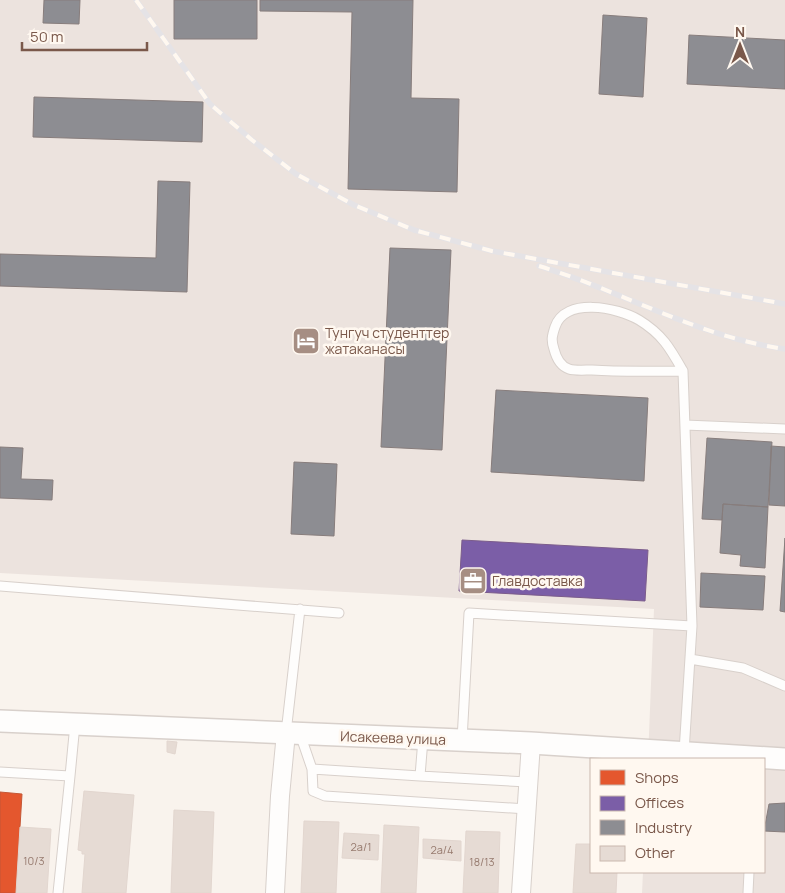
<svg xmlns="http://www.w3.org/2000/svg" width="785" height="893" viewBox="0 0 785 893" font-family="Manrope,sans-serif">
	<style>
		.industrial { fill: #ece3de }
		.shops { fill: #e4572e; stroke: #c45736 }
		.offices { fill: #7b5ea7; stroke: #7b5c8b }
		.industry { fill: #8d8d92; stroke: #877d7c }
		.building { fill: #e6dbd4; stroke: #e2d6cf }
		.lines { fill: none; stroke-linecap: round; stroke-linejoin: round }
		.service-casing { stroke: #d8d0cb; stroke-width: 11 }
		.minor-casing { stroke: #d8d0cb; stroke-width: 20 }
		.tertiary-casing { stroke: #d8d0cb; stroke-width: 24 }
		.service { stroke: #fefdfc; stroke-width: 9 }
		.minor { stroke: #fefdfc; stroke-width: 18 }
		.tertiary { stroke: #fefdfc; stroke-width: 21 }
		.rail-casing { stroke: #e5e3e6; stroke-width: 5.5 }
		.rail { stroke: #fff8f0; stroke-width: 4; stroke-dasharray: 11; stroke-linecap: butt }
		.labels { text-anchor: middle; stroke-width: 5; stroke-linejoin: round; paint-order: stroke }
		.number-label { font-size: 11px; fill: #977b6f }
		.poi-label { font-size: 14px; fill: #7a584a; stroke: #fff8f0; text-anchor: start }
		.street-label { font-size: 14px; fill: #7a584a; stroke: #fff8f0 }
	</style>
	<rect width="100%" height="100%" fill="#f9f3ed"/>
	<!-- industrial -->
	<path class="industrial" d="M0,0H785V893H642L643,872H764V759H648L654,609L0,573Z"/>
	<!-- shops -->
	<path class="shops" d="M0,792L22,794L16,893H0Z"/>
	<!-- offices -->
	<path class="offices" d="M462,540L648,550L645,601L459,591Z"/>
	<!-- industry -->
	<path class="industry" d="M44,0H80L79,24L43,23Z
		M174,0H257V39H174Z
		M260,0H413L411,98L459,99L457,192L348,189L352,12L260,11Z
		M603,15L647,18L643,97L599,94Z
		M689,35L785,40V89L687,84Z
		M34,97L203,102L202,142L33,137Z
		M158,181L190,182L187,292L0,286V254L156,258Z
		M390,248L451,250L442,450L381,447Z
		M496,390L648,398L644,481L491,472Z
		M707,438L772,442L768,507L723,504L722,520L702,519Z
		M771,446L785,447V506L769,505Z
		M0,447L23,448L21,479L53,480L52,500L0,498Z
		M294,462L337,464L334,536L291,534Z
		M723,504L768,507L765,568L740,566L741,555L720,553Z
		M785,538V612L780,611Z
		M701,573L765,576L763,610L700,607Z
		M785,803V832L764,831L769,804Z"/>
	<!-- building -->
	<path class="building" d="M167,741L177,742L175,754L167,752Z
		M84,791L134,795L126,893H82L85,854H82V851L78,850Z
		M174,810L214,812L211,893H171Z
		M304,821L339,822L336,893H301Z
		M384,825L419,827L416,893H381Z
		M20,827L51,829L47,893H16Z
		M466,831L500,832L498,893H463Z
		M344,833L379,835L378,860L342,858Z
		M423,839L461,841V861L423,858Z
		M576,844H591V872H617L616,893H573Z"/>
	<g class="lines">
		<!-- service casing -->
		<g class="service-casing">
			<path id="service" d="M683,371C670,348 662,334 639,320C617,307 565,297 555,327C552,336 551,340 554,349C556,357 560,366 569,369C575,371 585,370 592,370C622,372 652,371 683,371L692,626
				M685,425L785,429
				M0,586L339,613
				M690,659L743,668L785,686
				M286,733L300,609
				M300,734L312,769L420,776L423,739
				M462,740L469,613L692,626L684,752
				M312,769L313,791L325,796L527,809
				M0,772L70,776L75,724
				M420,776L528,782
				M58,893L70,776
				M748,893L749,872"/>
		</g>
		<!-- minor casing -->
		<g class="minor-casing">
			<path id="minor" d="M275,893L280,796L286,733
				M521,893L531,743"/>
		</g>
		<!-- tertiary casing -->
		<g class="tertiary-casing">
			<path id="tertiary" d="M0,721L531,743L785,759"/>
		</g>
		<!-- service -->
		<use href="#service" class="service"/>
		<!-- minor -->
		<use href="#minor" class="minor"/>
		<!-- tertiary -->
		<use href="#tertiary" class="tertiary"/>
		<!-- rail casing -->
		<g class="rail-casing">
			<path id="rail" d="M136,0L210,104L252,140L296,174L354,205L414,230L492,251L785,304
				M539,266C622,291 698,337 785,349"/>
		</g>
		<!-- rail -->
		<use href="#rail" class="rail"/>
	</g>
	<!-- icons -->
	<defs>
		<g id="hotel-square" transform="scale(1.4375)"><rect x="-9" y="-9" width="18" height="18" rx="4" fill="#a68e83" stroke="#fff8f0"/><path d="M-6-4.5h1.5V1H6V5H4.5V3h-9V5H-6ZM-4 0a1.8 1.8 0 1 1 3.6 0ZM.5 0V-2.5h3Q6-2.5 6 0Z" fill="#fff"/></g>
		<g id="office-square" transform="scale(1.4375)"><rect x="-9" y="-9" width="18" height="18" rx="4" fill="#a68e83" stroke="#fff8f0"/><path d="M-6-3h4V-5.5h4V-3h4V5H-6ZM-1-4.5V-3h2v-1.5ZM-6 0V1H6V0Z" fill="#fff"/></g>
	</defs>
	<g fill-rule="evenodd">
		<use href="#hotel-square" x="306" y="341"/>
		<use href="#office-square" x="473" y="581"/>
	</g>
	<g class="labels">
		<!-- number labels -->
		<g class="number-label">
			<text x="361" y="851">2а/1</text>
			<text x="442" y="854">2а/4</text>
			<text x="34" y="865">10/3</text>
			<text x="482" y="866">18/13</text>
		</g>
		<!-- poi labels -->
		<g class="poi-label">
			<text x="325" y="338">Тунгуч студенттер<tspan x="325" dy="16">жатаканасы</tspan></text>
			<text x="492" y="586">Главдоставка</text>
		</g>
		<!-- street labels -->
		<g class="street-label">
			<text transform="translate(393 738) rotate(2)" y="5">Исакеева улица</text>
		</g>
	</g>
	<!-- legend -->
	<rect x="590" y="758" width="175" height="115" fill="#fff8f0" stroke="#cab8ae"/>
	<rect x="600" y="770" width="25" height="15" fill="#e4572e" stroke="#cab8ae"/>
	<text x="635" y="783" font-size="15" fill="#7a584a">Shops</text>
	<rect x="600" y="796" width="25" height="15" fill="#7b5ea7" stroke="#cab8ae"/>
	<text x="635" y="808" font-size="15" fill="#7a584a">Offices</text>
	<rect x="600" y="820" width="25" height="15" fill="#8d8d92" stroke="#cab8ae"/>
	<text x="635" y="833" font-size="15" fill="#7a584a">Industry</text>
	<rect x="600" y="846" width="25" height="15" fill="#e6dbd4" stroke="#cab8ae"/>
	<text x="635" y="858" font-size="15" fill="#7a584a">Other</text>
	<!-- north arrow -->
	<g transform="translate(740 45)" stroke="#fff8f0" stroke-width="4" paint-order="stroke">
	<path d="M0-4L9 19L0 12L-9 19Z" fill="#7a584a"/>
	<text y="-8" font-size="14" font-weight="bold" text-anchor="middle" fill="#7a584a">N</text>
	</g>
	<!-- scale -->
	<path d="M22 42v8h125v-8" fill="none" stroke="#7a584a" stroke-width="2.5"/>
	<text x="30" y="42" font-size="15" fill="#7a584a" stroke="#fff8f0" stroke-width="4" paint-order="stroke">50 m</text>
</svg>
